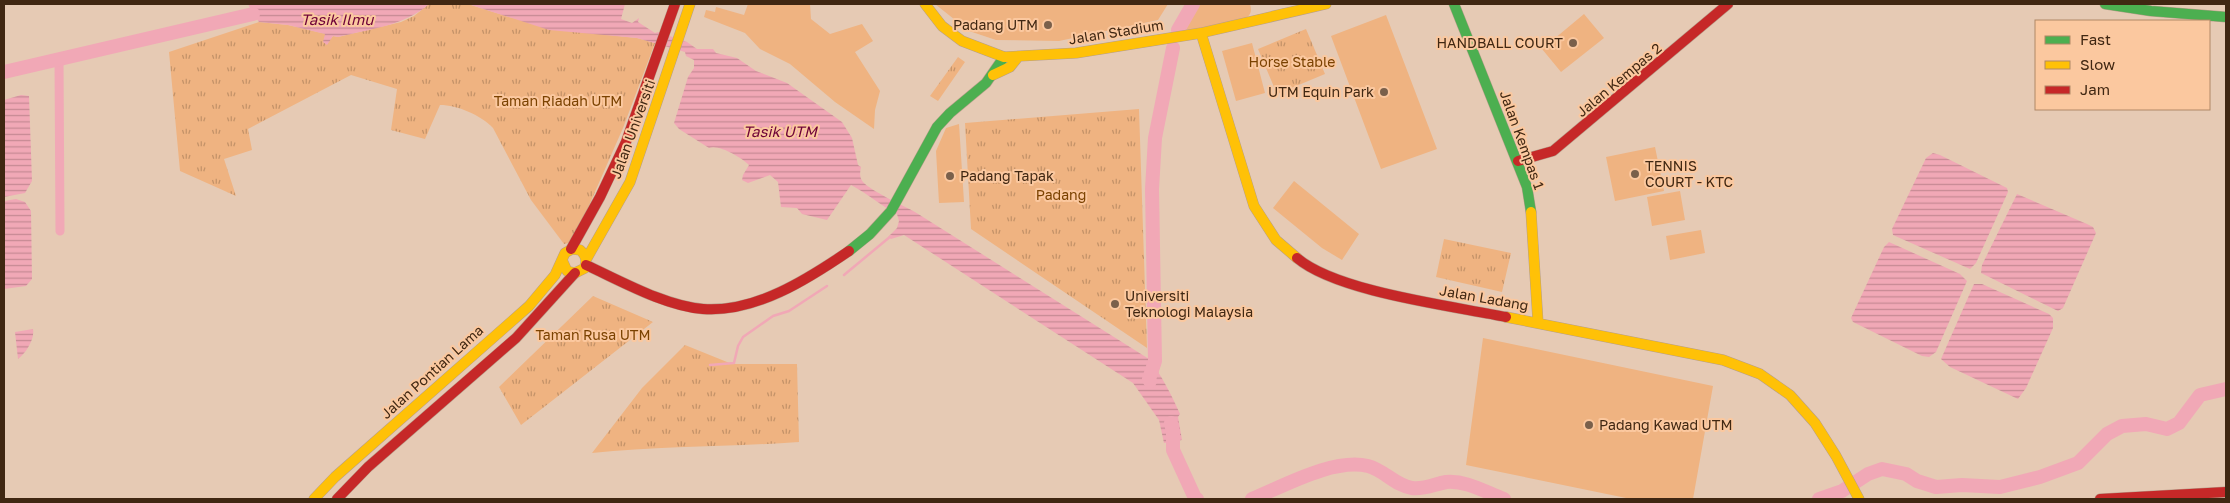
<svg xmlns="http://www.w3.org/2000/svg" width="2230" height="503" viewBox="0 0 2230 503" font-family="'Golos Text',sans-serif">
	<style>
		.grass { fill: #efb381 }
		.park { fill: url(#park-tufts) }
		.water { fill: url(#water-rules) }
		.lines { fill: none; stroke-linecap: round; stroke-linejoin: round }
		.stream { stroke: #f1a8b6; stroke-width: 2.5 }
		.canal { stroke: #f1a8b6; stroke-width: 9 }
		.river { stroke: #f1a8b6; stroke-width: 14 }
		.fast-casing { stroke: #b69e8a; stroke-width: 11 }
		.slow-casing { stroke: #b69e8a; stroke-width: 11 }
		.jam-casing { stroke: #b69e8a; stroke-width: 11 }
		.fast { stroke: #4caf50; stroke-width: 10 }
		.slow { stroke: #ffc107; stroke-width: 10 }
		.jam { stroke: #c62828; stroke-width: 10 }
		.poi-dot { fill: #7a604b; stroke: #fbc89f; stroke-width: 2 }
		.labels { text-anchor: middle; stroke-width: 4; stroke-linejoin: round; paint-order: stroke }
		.poi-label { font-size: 14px; fill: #402712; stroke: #fbc89f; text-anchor: start }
		.street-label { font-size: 14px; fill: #402712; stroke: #fbc89f }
		.park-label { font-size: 14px; fill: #7b4200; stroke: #fbc89f }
		.water-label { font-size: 15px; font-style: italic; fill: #6e0238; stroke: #fbc89f }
	</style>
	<defs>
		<pattern id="park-tufts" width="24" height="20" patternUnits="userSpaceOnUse" patternTransform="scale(1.25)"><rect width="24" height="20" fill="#efb381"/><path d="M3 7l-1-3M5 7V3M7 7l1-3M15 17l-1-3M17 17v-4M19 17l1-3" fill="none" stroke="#c39268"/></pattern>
		<pattern id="water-rules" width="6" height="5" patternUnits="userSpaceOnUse" patternTransform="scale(1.25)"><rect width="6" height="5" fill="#f1a8b6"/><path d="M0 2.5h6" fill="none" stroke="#c58993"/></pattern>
	</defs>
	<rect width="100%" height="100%" fill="#e6cab4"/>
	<!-- grass -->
	<path class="grass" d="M748,4H810L811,19L830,34L862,24L873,41L855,52L880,91L875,110L874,129L835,102L790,64L760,49L745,33L704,17L706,10L715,12L716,7L744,15Z
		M935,4H1168L1158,20L1059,41L996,40L969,31Z
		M1197,4H1250C1252,11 1251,15 1245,19L1180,33Z
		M1584,14L1604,38L1561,72L1542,49Z
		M1386,15L1437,149L1381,169L1331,36Z
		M1252,43L1265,93L1236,101L1222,51Z
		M959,124L964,202L939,203L936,151L946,128Z
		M1655,147L1664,191L1615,201L1606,157Z
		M1294,181L1359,234L1342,260L1322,248L1273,208Z
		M1680,191L1685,220L1652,226L1647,197Z
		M1701,230L1705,253L1670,260L1666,236Z
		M1483,338L1713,386L1693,499H1631L1466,465Z"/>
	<!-- park -->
	<path class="park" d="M429,4H468L509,17L572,31L637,38L655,43L623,128L573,242L564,244L531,200L493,128C481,115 457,105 440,105L425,139L391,130L397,89L351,75L248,129L252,150L224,159L236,196L180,171L169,52L259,22L288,25L326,34L328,41L333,36L338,37L401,22L414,16Z
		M1306,29L1325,74L1277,94L1258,49Z
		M958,57L965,62L938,101L930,96Z
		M1139,109L1147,348L971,229L965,123Z
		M1444,239L1511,253L1502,292L1436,277Z
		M593,296L653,322L521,425L499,387Z
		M685,345L732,364H797L799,442C730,447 661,446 592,453L642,388Z"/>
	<!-- water -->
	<path class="water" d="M248,4H429C404,26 370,29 338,37L333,36L327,45L323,42L325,34L288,25L259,22L253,14Z
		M468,4H625L621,19L632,23L639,18L638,22L655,33L658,32L687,42L697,49H713L716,53L737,58L756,71L787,83L842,122L852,138L858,165L861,167C860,172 859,177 863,182C871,191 904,206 915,212L1149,359C1162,376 1171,394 1180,414L1178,417L1182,440L1164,443L1159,420L1133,383L904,235L891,239L888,237L897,228L899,221L897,214C880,205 868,194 851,185L827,220L802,214L797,208L781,207L778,182L770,175L748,183L742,180L743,175L749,165C742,158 719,144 709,148L679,129L674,123L688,77L694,68V60L686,56L685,52L637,38L549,30Z
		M21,95L29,96L32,181L25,193L4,197V100Z
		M1933,153L1940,155L2007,188L2008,192L1976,263L1970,269L1893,235L1892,229L1926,158Z
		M2017,194L2087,224L2093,227L2096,233L2063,308L2058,311L1981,273L1982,265Z
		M16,199L25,202L31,211L32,279L26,286L4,289V201Z
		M1889,242L1960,274L1967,281L1936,352L1929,357L1922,356L1853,322L1851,318L1884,247Z
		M1974,284H1982L2049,314L2053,318V328L2026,388L2018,399L1950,367L1941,359Z
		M33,329C35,339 26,353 18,359L15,332Z"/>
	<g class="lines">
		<!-- stream -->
		<path class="stream" d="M844,275L891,236
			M710,365L734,363L738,346L743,337L773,316L789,311L827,286"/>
		<!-- canal -->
		<path class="canal" d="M59,59L60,231"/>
		<!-- river -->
		<path class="river" d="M1178,30L1193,4
			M4,72L253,14
			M1150,381L1149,379L1155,361L1152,189L1155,138L1173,48
			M1171,423L1173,432V450L1195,498L1197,499
			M1252,499C1284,486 1333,458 1368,466C1384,470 1396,486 1412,488C1423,490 1435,484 1446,482C1466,480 1485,492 1504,499
			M1819,499L1842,491L1868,474L1882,469L1906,474L1917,481L1936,487L1962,485L2000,487L2040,477L2078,463L2107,434L2122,426L2146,424L2167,429L2179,423L2200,395L2226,389"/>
		<!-- fast casing -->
		<g class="fast-casing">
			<path id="fast" d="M1454,4L1527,187L1531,212
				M2105,4L2151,11L2226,17
				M849,251L870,234L891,211L937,127L950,113L986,83L1004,57"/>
		</g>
		<!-- slow casing -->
		<g class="slow-casing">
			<path id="slow" d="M925,4L942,26L962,41L1004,57L1076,53L1201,33L1326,4
				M1201,33L1254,206L1276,240L1297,258
				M993,75L1010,67L1018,57
				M1531,212L1538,322
				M587,258L630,182L690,4
				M1506,317L1723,360L1760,374L1790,395L1815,423L1836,456L1859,499
				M314,499L335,477L529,306L555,275L565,253L572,249L580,250C586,255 587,260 585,268L575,273L567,271L562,260"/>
		</g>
		<!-- jam casing -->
		<g class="jam-casing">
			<path id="jam" d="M1518,161L1553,151L1728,4
				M571,249L600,197L626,142L675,4
				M1297,258C1337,292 1453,306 1506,317
				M586,265C621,281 665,306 703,309C755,313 808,279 849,251
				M337,499L368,467L516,338L575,273
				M2100,499L2226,492"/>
		</g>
		<!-- fast -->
		<use href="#fast" class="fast"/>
		<!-- slow -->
		<use href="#slow" class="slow"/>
		<!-- jam -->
		<use href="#jam" class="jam"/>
	</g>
	<!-- markers -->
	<g class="poi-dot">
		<circle cx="1048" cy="25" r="5"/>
		<circle cx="1573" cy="43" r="5"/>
		<circle cx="1384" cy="92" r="5"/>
		<circle cx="1635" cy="174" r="5"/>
		<circle cx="950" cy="176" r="5"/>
		<circle cx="1115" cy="304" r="5"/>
		<circle cx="1589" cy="425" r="5"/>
	</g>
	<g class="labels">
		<!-- poi labels -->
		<g class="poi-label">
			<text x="1038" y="30" text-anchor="end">Padang UTM</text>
			<text x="1563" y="48" text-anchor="end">HANDBALL COURT</text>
			<text x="1374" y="97" text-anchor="end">UTM Equin Park</text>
			<text x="1645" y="171">TENNIS<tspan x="1645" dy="16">COURT - KTC</tspan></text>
			<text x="960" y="181">Padang Tapak</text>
			<text x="1125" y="301">Universiti<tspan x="1125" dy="16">Teknologi Malaysia</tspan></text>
			<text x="1599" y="430">Padang Kawad UTM</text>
		</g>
		<!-- street labels -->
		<g class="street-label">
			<text transform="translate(1116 32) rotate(-9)" y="5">Jalan Stadium</text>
			<text transform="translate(1619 80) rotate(-40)" y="5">Jalan Kempas 2</text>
			<text transform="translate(633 129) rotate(-70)" y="5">Jalan Universiti</text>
			<text transform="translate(1522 140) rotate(70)" y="5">Jalan Kempas 1</text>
			<text transform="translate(1484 298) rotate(10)" y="5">Jalan Ladang</text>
			<text transform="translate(432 372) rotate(-42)" y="5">Jalan Pontian Lama</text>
		</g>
		<!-- park labels -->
		<g class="park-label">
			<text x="1292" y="67">Horse Stable</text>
			<text x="558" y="106">Taman Riadah UTM</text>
			<text x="1061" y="200">Padang</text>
			<text x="593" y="340">Taman Rusa UTM</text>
		</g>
		<!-- water labels -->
		<g class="water-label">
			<text x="337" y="25">Tasik Ilmu</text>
			<text x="780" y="137">Tasik UTM</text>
		</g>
	</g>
	<!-- border -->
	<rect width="2230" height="503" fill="none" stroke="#402712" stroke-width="10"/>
	<!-- legend -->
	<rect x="2035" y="20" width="175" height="90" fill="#fbc89f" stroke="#b08867"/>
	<rect x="2045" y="36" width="25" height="8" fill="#4caf50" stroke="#b08867"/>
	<text x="2080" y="45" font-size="15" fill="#402712">Fast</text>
	<rect x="2045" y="61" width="25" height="8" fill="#ffc107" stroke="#b08867"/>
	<text x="2080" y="70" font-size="15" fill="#402712">Slow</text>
	<rect x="2045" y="86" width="25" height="8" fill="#c62828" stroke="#b08867"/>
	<text x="2080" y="95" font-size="15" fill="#402712">Jam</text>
</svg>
